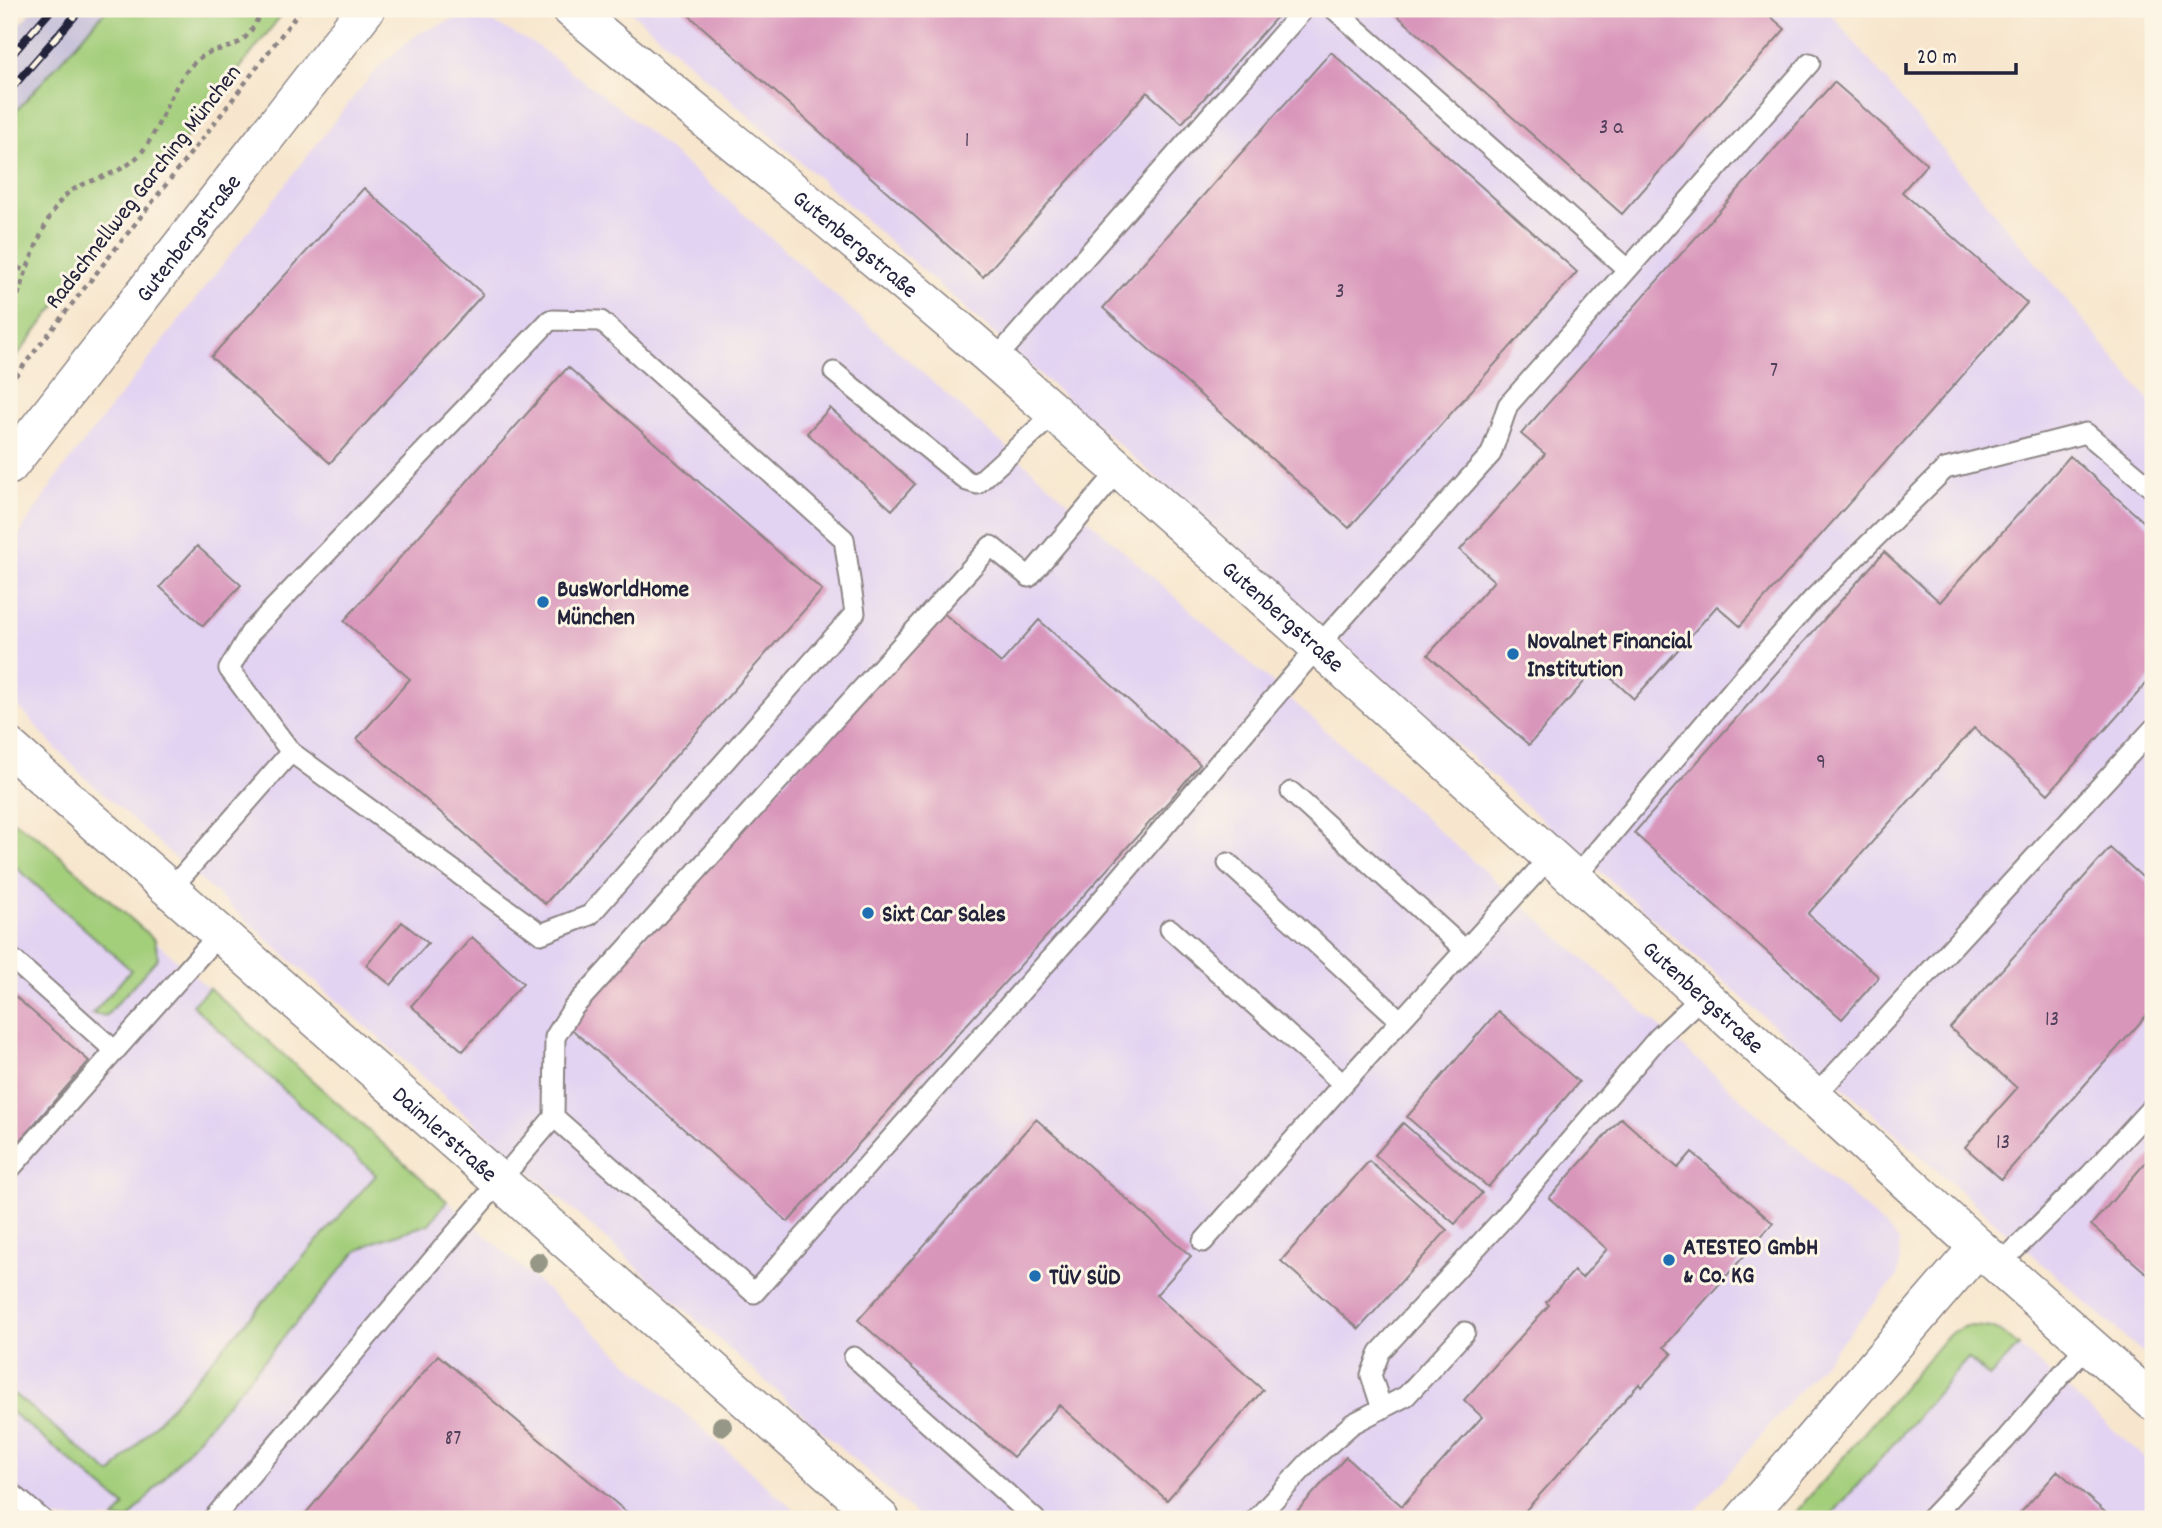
<svg xmlns="http://www.w3.org/2000/svg" width="2162" height="1528" viewBox="0 0 2162 1528" font-family="Dekko,sans-serif">
	<style>
		.built { fill: #e3d3f2 }
		.industrial { fill: #c6c0da }
		.green { fill: #a3ce7a; stroke: #62785a; stroke-width: 2 }
		.building { fill: #d996bb }
		.lines { fill: none; stroke-linecap: round; stroke-linejoin: round }
		.service-casing { stroke: #8c8484; stroke-width: 23 }
		.minor-casing { stroke: #8c8484; stroke-width: 40 }
		.path { stroke: #8c8484; stroke-width: 4.5; stroke-dasharray: 5 5; stroke-linecap: butt }
		.service { stroke: #fff; stroke-width: 19 }
		.minor { stroke: #fff; stroke-width: 37 }
		.rail-casing { stroke: #22223b; stroke-width: 8 }
		.rail { stroke: #fcf5e5; stroke-width: 5; stroke-dasharray: 16; stroke-linecap: butt }
		.tree { fill: #979787 }
		.poi-dot { fill: #1f6fb2; stroke: #fcf5e5; stroke-width: 2.5 }
		.labels { text-anchor: middle; stroke-width: 6; stroke-linejoin: round; paint-order: stroke }
		.number-label { font-size: 21px; fill: #503f5b }
		.street-label { font-size: 24px; fill: #22223b; stroke: #fcf5e5 }
		.poi-label { font-size: 24px; font-weight: bold; fill: #22223b; stroke: #fcf5e5; text-anchor: start }
	</style>
	<rect width="100%" height="100%" fill="#fcf5e5"/>
	<filter id="ink" filterUnits="userSpaceOnUse"><feTurbulence type="fractalNoise" baseFrequency=".0143" numOctaves="2"/><feDisplacementMap in="SourceGraphic" scale="14" xChannelSelector="R" yChannelSelector="G"/><feConvolveMatrix kernelMatrix="1 2 1 2 8 2 1 2 1" color-interpolation-filters="sRGB"/></filter>
	<filter id="wash" filterUnits="userSpaceOnUse"><feTurbulence type="fractalNoise" baseFrequency=".00686" numOctaves="4" result="noise"/><feDisplacementMap in="SourceGraphic" scale="28" xChannelSelector="R" yChannelSelector="G"/><feGaussianBlur stdDeviation="1.57" result="paint"/><feColorMatrix in="noise" values="0 0 0 0 0 0 0 0 0 0 0 0 0 0 0 0 0 1.4 0 .05"/><feComposite in="paint" operator="in"/></filter>
	<g filter="url(#wash)">
		<rect width="100%" height="100%" fill="#f7e6cd"/>
		<!-- built -->
		<path class="built" d="M628,9H1827L2153,405V1362Z
			M455,19L494,23L536,45L617,106L721,194L1886,1227L1899,1241L1900,1260L1898,1276L1689,1519H921L80,773L48,740L9,695V550L59,474L348,104L382,63L419,33Z
			M9,818L42,840L804,1519H9Z
			M1965,1326H1988L2003,1332L2153,1465V1519H1790L1949,1334Z"/>
		<!-- industrial -->
		<path class="industrial" d="M34,9H107L9,119V36Z"/>
		<!-- green -->
		<path class="green" d="M107,9H286L9,366V119Z
			M9,818L42,840L155,940L158,958L106,1016L92,1014L131,970L9,861Z
			M209,988L447,1201L429,1224L374,1242L356,1252L129,1519H114L125,1506L9,1410V1390L111,1474L376,1175L192,1005Z
			M1965,1326C1992,1326 1999,1329 2019,1346L1989,1377L1968,1358L1828,1519H1790L1949,1334Z"/>
		<g id="blocks">
			<!-- building -->
			<path class="building" d="M682,9H1284L1182,123L1147,92L983,277Z
				M1390,9H1762L1785,29L1622,214Z
				M1331,52L1577,272L1349,528L1103,308Z
				M1834,82L1927,164L1902,192L2027,303L1740,626L1717,606L1634,699L1598,666L1529,745L1428,655L1494,581L1460,550L1545,454L1521,434Z
				M364,188L483,294L330,463L211,357Z
				M568,367L822,590L545,904L357,739L410,679L344,621Z
				M830,408L915,484L892,510L807,433Z
				M2070,456L2153,530V676L2048,794L1974,728L1808,914L1879,977L1842,1019L1634,833L1884,552L1940,602Z
				M197,546L241,585L203,626L160,587Z
				M940,610L1001,663L1039,620L1200,764L1169,801L788,1222L566,1024Z
				M2110,848L2149,883L2153,879V1008L2001,1179L1965,1147L2017,1088L1950,1028Z
				M402,922L428,943L391,985L366,965Z
				M472,937L523,983L463,1051L411,1006Z
				M9,991L89,1061L9,1153Z
				M1498,1011L1579,1082L1488,1187L1407,1117Z
				M1621,1118L1678,1168L1692,1152L1773,1223L1664,1347L1672,1354L1642,1387L1639,1384L1518,1519H1290L1346,1457L1402,1506L1482,1417L1464,1400L1549,1305L1546,1302L1574,1271L1582,1278L1607,1249L1549,1198Z
				M1036,1119L1191,1256L1156,1295L1263,1390L1167,1500L1059,1405L1013,1457L858,1320Z
				M1403,1123L1482,1193L1455,1224L1375,1155Z
				M2153,1154V1279L2091,1225Z
				M1369,1161L1447,1230L1359,1329L1281,1261Z
				M438,1355L635,1519H301Z
				M2058,1471L2113,1519H2015Z"/>
		</g>
	</g>
	<g filter="url(#ink)">
		<use href="#blocks" fill-opacity="0" stroke="#8c8484" stroke-width="2"/>
		<g class="lines">
			<!-- service casing -->
			<g class="service-casing">
				<path id="service" d="M1334,9L1627,269
					M994,361L1304,9
					M834,372L967,481L977,484L1054,414
					M1291,792L1465,950
					M1228,863L1400,1020
					M1574,879L1745,675L1812,600L1945,469L2086,433L2153,489
					M170,890L291,752L541,934L590,915L855,613L844,539L601,321L550,320L250,633L229,669L291,752
					M1170,929L1343,1084
					M9,956L115,1051
					M1814,1097L2153,729
					M554,1117L754,1293L1080,925L1327,636L1491,454L1508,405L1810,63
					M9,1170L219,934
					M1203,1242L1343,1084L1550,857
					M1999,1265L2090,1175L2153,1106
					M854,1357L1035,1519
					M1382,1409L1371,1375L1380,1352L1501,1221L1658,1038L1703,996
					M9,1491L42,1519
					M213,1519L554,1117L555,1037L573,1008L991,546L1029,577L1119,470
					M1256,1519L1309,1462L1352,1424L1406,1396L1465,1332
					M1930,1519L2005,1440L2088,1344"/>
			</g>
			<!-- minor casing -->
			<g class="minor-casing">
				<g id="minor">
					<path id="s1" d="M571,9C701,117 834,222 963,333C1307,631 1642,940 1978,1247L1744,1519"/>
					<path id="s2" d="M9,466L366,9"/>
					<path id="s3" d="M9,747L881,1519"/>
					<path d="M1978,1247L2153,1402"/>
				</g>
			</g>
			<!-- path -->
			<path class="path" d="M9,263L27,272
				M9,324C19,292 43,210 71,191C94,176 121,176 141,153C163,126 169,86 195,62C211,47 223,52 238,43C250,36 257,22 261,9
				M9,384L220,116L301,9"/>
			<!-- service -->
			<use href="#service" class="service"/>
			<!-- minor -->
			<use href="#minor" class="minor"/>
			<!-- rail casing -->
			<g class="rail-casing">
				<path id="rail" d="M9,58L52,9
					M9,91L81,9"/>
			</g>
			<!-- rail -->
			<use href="#rail" class="rail"/>
		</g>
		<!-- trees -->
		<g class="tree">
			<circle cx="538" cy="1262" r="10"/>
			<circle cx="722" cy="1426" r="10"/>
		</g>
	</g>
	<!-- markers -->
	<g class="poi-dot">
		<circle cx="543" cy="602" r="7"/>
		<circle cx="1513" cy="654" r="7"/>
		<circle cx="868" cy="913" r="7"/>
		<circle cx="1669" cy="1260" r="7"/>
		<circle cx="1035" cy="1276" r="7"/>
	</g>
	<g class="labels">
		<!-- number labels -->
		<g class="number-label">
			<text x="1611" y="133">3 a</text>
			<text x="967" y="146">1</text>
			<text x="1340" y="297">3</text>
			<text x="1774" y="376">7</text>
			<text x="1821" y="768">9</text>
			<text x="2052" y="1025">13</text>
			<text x="2003" y="1148">13</text>
			<text x="453" y="1444">87</text>
		</g>
		<!-- street labels -->
		<g class="street-label">
			<text transform="translate(142 186) rotate(-52)" y="8">Radschnellweg Garching München</text>
			<text dy="8" stroke="none"><textPath href="#s2" startOffset="290">Gutenbergstraße</textPath></text>
			<text dy="8" stroke="none"><textPath href="#s1" startOffset="369">Gutenbergstraße</textPath></text>
			<text dy="8" stroke="none"><textPath href="#s1" startOffset="936">Gutenbergstraße</textPath></text>
			<text dy="8" stroke="none"><textPath href="#s1" startOffset="1503">Gutenbergstraße</textPath></text>
			<text dy="8" stroke="none"><textPath href="#s3" startOffset="583">Daimlerstraße</textPath></text>
		</g>
		<!-- poi labels -->
		<g class="poi-label">
			<text x="557" y="596">BusWorldHome<tspan x="557" dy="28">München</tspan></text>
			<text x="1527" y="648">Novalnet Financial<tspan x="1527" dy="28">Institution</tspan></text>
			<text x="882" y="921">Sixt Car Sales</text>
			<text x="1683" y="1254">ATESTEO GmbH<tspan x="1683" dy="28">&amp; Co. KG</tspan></text>
			<text x="1049" y="1284">TÜV SÜD</text>
		</g>
	</g>
	<!-- margin -->
	<rect width="2162" height="1528" fill="none" stroke="#fcf5e5" stroke-width="35"/>
	<!-- scale -->
	<path d="M1906 63v10h110v-10" fill="none" stroke="#22223b" stroke-width="3.5"/>
	<text x="1917" y="63" font-size="21" fill="#22223b" stroke="#fcf5e5" stroke-width="5" paint-order="stroke">20 m</text>
</svg>
